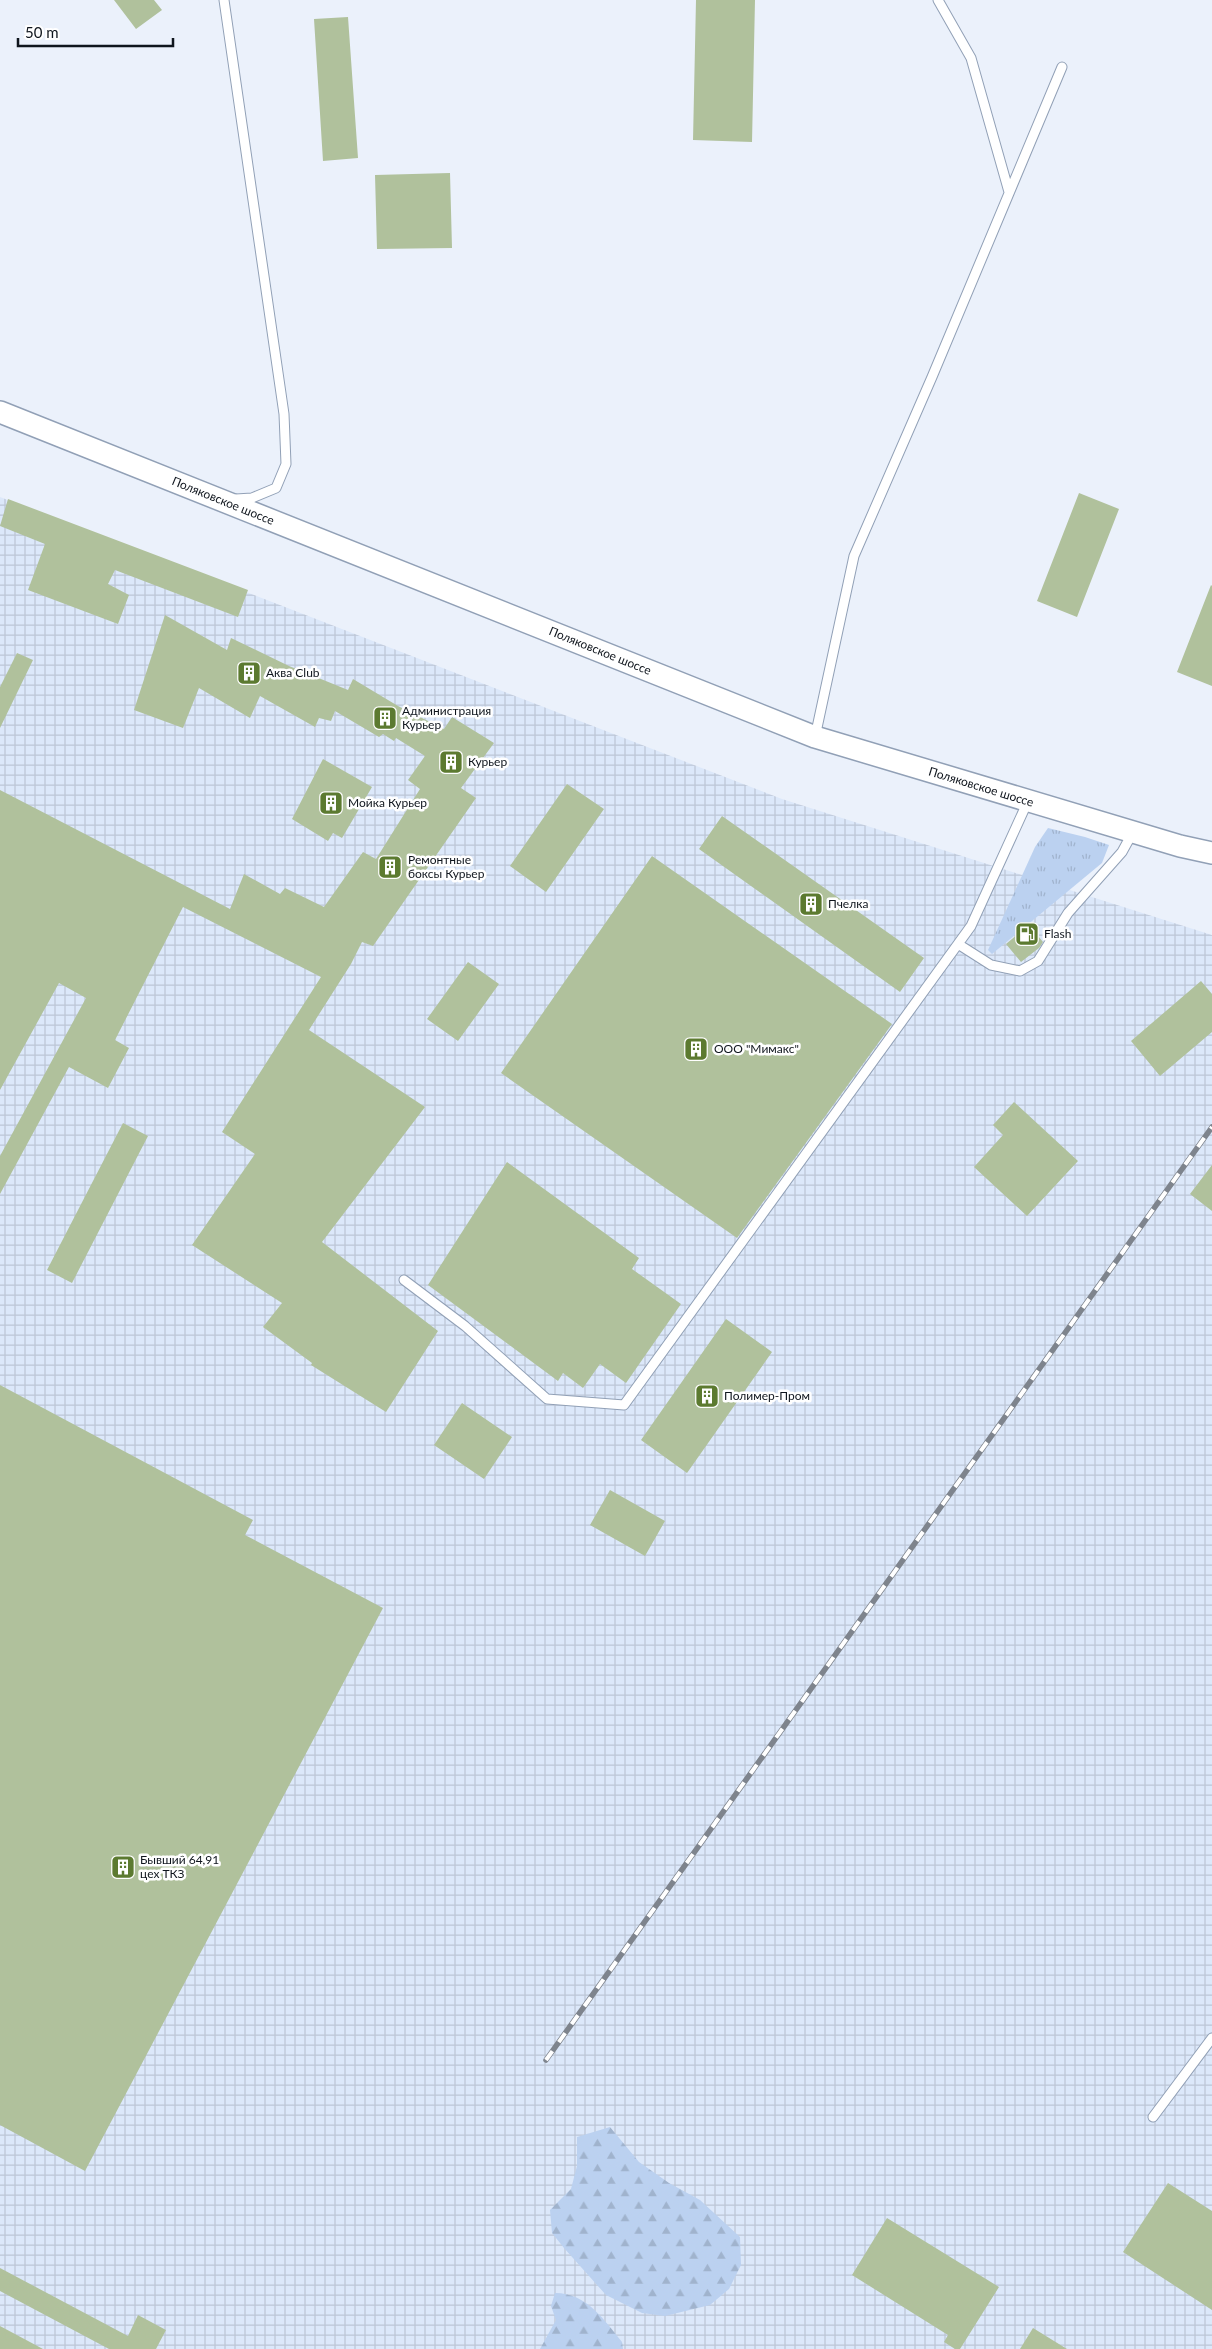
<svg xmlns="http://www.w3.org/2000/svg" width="1212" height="2349" viewBox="0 0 1212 2349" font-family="Lato,sans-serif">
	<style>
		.industrial { fill: url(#industrial-grid) }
		.grass { fill: url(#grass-tufts) }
		.forest { fill: url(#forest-firs) }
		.building { fill: #b0c19c }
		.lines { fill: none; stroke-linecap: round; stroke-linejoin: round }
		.service-casing { stroke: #91a0b6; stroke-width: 11 }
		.tertiary-casing { stroke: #91a0b6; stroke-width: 24 }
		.service { stroke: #fff; stroke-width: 9 }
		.tertiary { stroke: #fff; stroke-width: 21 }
		.rail-casing { stroke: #7e848d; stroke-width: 5.5 }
		.rail { stroke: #fff; stroke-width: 4; stroke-dasharray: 11; stroke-linecap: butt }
		.labels { text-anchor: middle; stroke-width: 5; stroke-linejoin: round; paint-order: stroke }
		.street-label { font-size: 12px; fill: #0f151d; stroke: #fff }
		.poi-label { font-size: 12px; fill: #0f151d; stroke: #fff; text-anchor: start }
	</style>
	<defs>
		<pattern id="industrial-grid" width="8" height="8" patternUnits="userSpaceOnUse" patternTransform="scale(1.25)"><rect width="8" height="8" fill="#dce8fa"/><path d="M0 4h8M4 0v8" fill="none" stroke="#bcc6d6"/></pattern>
		<pattern id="grass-tufts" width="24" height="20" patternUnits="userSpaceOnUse" patternTransform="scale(1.25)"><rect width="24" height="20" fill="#bbd1f0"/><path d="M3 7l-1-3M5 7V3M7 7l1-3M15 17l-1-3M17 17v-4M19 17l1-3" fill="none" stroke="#a0b3cd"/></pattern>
		<pattern id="forest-firs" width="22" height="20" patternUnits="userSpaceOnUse" patternTransform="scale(1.25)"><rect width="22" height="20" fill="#bbd1f0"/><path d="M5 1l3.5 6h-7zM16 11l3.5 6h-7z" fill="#a0b3cd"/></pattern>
	</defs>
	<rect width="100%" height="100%" fill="#ebf1fb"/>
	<!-- industrial -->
	<path class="industrial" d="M0,497L782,799L1212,935V2349H0Z"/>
	<!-- grass -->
	<path class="grass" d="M1048,828L1085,837L1109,845L1102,863L992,954L988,950L1035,847Z"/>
	<!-- forest -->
	<path class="forest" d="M610,2127L639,2162L669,2183L700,2200L740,2237L741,2265L729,2289L710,2305L665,2316L642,2313L606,2295L564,2248L552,2233L550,2210L571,2189L577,2166V2137Z
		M555,2293C587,2293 604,2320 622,2342L623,2349H540L556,2320L551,2306Z"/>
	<!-- building -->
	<path class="building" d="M114,0H154L162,10L136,29Z
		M696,0H755L752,142L693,140Z
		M348,17L358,158L323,161L314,19Z
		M450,173L452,248L377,249L375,175Z
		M1079,493L1119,509L1077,617L1037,601Z
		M8,499L248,590L238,617L115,570L108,584L129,595L118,624L28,590L45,544L0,526Z
		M1211,585L1212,586V686L1177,672Z
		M165,615L227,650L231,638L289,666L348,690L353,679L398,706L444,729L452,717L494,743L461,788L476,798L373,946L362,942L351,964L309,1030L425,1107L322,1242L438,1331L386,1412L311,1365L312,1363L263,1327L282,1303L192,1245L255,1154L222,1132L321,977L183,907L115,1040L129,1048L108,1088L69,1067L0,1194V1156L86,998L59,983L0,1090V790L230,909L244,874L280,894L285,888L324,907L363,852L376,859L420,789L408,780L425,756L396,738L394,741L383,734L379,737L335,711L331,721L319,718L315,727L260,696L250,718L199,688L183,728L134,710Z
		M17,653L33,660L0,728V687Z
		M323,759L372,787L342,838L333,833L328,841L292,819Z
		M567,784L604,809L546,892L510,866Z
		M722,816L924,958L900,992L699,849Z
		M652,856L892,1024L737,1238L501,1073Z
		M1029,925L1043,942L1039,948L1021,962L1006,944Z
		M468,962L499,984L458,1041L427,1019Z
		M1201,981L1212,994V1032L1160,1076L1131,1041Z
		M1014,1102L1078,1161L1027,1216L974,1167L1003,1135L993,1125Z
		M123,1123L148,1136L72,1283L47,1270Z
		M507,1162L639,1258L632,1269L681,1304L626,1383L600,1364L583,1388L563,1373L558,1381L428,1285Z
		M1212,1165V1211L1190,1194Z
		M726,1319L772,1352L687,1473L641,1440Z
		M0,1385L253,1520L245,1535L383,1608L85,2171L0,2125Z
		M462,1403L512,1437L484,1479L434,1445Z
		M610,1490L665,1521L645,1556L590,1525Z
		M1168,2183L1212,2211V2310L1123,2252Z
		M887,2218L999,2287L960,2349H955L944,2342L948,2335L852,2275Z
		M0,2268L128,2336L138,2315L166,2330L156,2349H109L0,2291Z
		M0,2326L43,2349H0Z
		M1033,2328L1067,2349H1020Z"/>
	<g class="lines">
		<!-- service casing -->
		<g class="service-casing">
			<path id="service" d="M224,0L284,414L286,464L276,488L252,498L236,499
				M938,0L971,58L1009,192
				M815,737L854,556L932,377L1062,67
				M958,944L991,965L1020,971L1038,961L1068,913L1122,852L1133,832
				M404,1280L465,1326L547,1399L624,1405L971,926L1028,801
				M1153,2117L1212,2038"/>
		</g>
		<!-- tertiary casing -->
		<g class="tertiary-casing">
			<path id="tertiary" d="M0,412L815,737L1180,846L1212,853"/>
		</g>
		<!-- service -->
		<use href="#service" class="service"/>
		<!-- tertiary -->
		<use href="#tertiary" class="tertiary"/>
		<!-- rail casing -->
		<g class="rail-casing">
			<path id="rail" d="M546,2060L1212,1127"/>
		</g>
		<!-- rail -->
		<use href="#rail" class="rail"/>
	</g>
	<!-- icons -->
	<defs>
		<g id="building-square" transform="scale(1.25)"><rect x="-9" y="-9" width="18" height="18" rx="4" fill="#5c7a30" stroke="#fff"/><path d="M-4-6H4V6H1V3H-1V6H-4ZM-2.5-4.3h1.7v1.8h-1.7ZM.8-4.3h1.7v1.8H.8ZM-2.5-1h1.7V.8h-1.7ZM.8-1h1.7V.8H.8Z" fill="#fff"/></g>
		<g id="fuel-square" transform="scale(1.25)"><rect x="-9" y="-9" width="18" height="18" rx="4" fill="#5c7a30" stroke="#fff"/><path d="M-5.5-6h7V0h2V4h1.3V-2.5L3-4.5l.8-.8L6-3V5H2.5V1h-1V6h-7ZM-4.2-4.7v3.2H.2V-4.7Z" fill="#fff"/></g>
	</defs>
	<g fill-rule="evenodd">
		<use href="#building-square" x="249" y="673"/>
		<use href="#building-square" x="385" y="718"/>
		<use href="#building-square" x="451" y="762"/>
		<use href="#building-square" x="331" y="803"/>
		<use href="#building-square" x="390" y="867"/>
		<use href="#building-square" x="811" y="904"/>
		<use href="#fuel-square" x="1027" y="934"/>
		<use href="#building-square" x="696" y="1049"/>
		<use href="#building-square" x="707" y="1396"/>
		<use href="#building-square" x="123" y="1867"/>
	</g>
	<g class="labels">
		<!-- street labels -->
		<g class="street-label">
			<text transform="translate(223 501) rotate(22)" y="4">Поляковское шоссе</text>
			<text transform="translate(600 651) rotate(22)" y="4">Поляковское шоссе</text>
			<text transform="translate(981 787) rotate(17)" y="4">Поляковское шоссе</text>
		</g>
		<!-- poi labels -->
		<g class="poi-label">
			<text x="266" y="677">Аква Club</text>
			<text x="402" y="715">Администрация<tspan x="402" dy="14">Курьер</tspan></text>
			<text x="468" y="766">Курьер</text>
			<text x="348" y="807">Мойка Курьер</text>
			<text x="408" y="864">Ремонтные<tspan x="408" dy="14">боксы Курьер</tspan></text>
			<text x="828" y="908">Пчелка</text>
			<text x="1044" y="938">Flash</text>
			<text x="714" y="1053">ООО "Мимакс"</text>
			<text x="724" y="1400">Полимер-Пром</text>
			<text x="140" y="1864">Бывший 64,91<tspan x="140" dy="14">цех ТКЗ</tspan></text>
		</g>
	</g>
	<!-- scale -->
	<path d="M18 38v8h155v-8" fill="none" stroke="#0f151d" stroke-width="2.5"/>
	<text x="25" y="38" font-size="15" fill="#0f151d" stroke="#ffffff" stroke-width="4" paint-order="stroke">50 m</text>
</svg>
